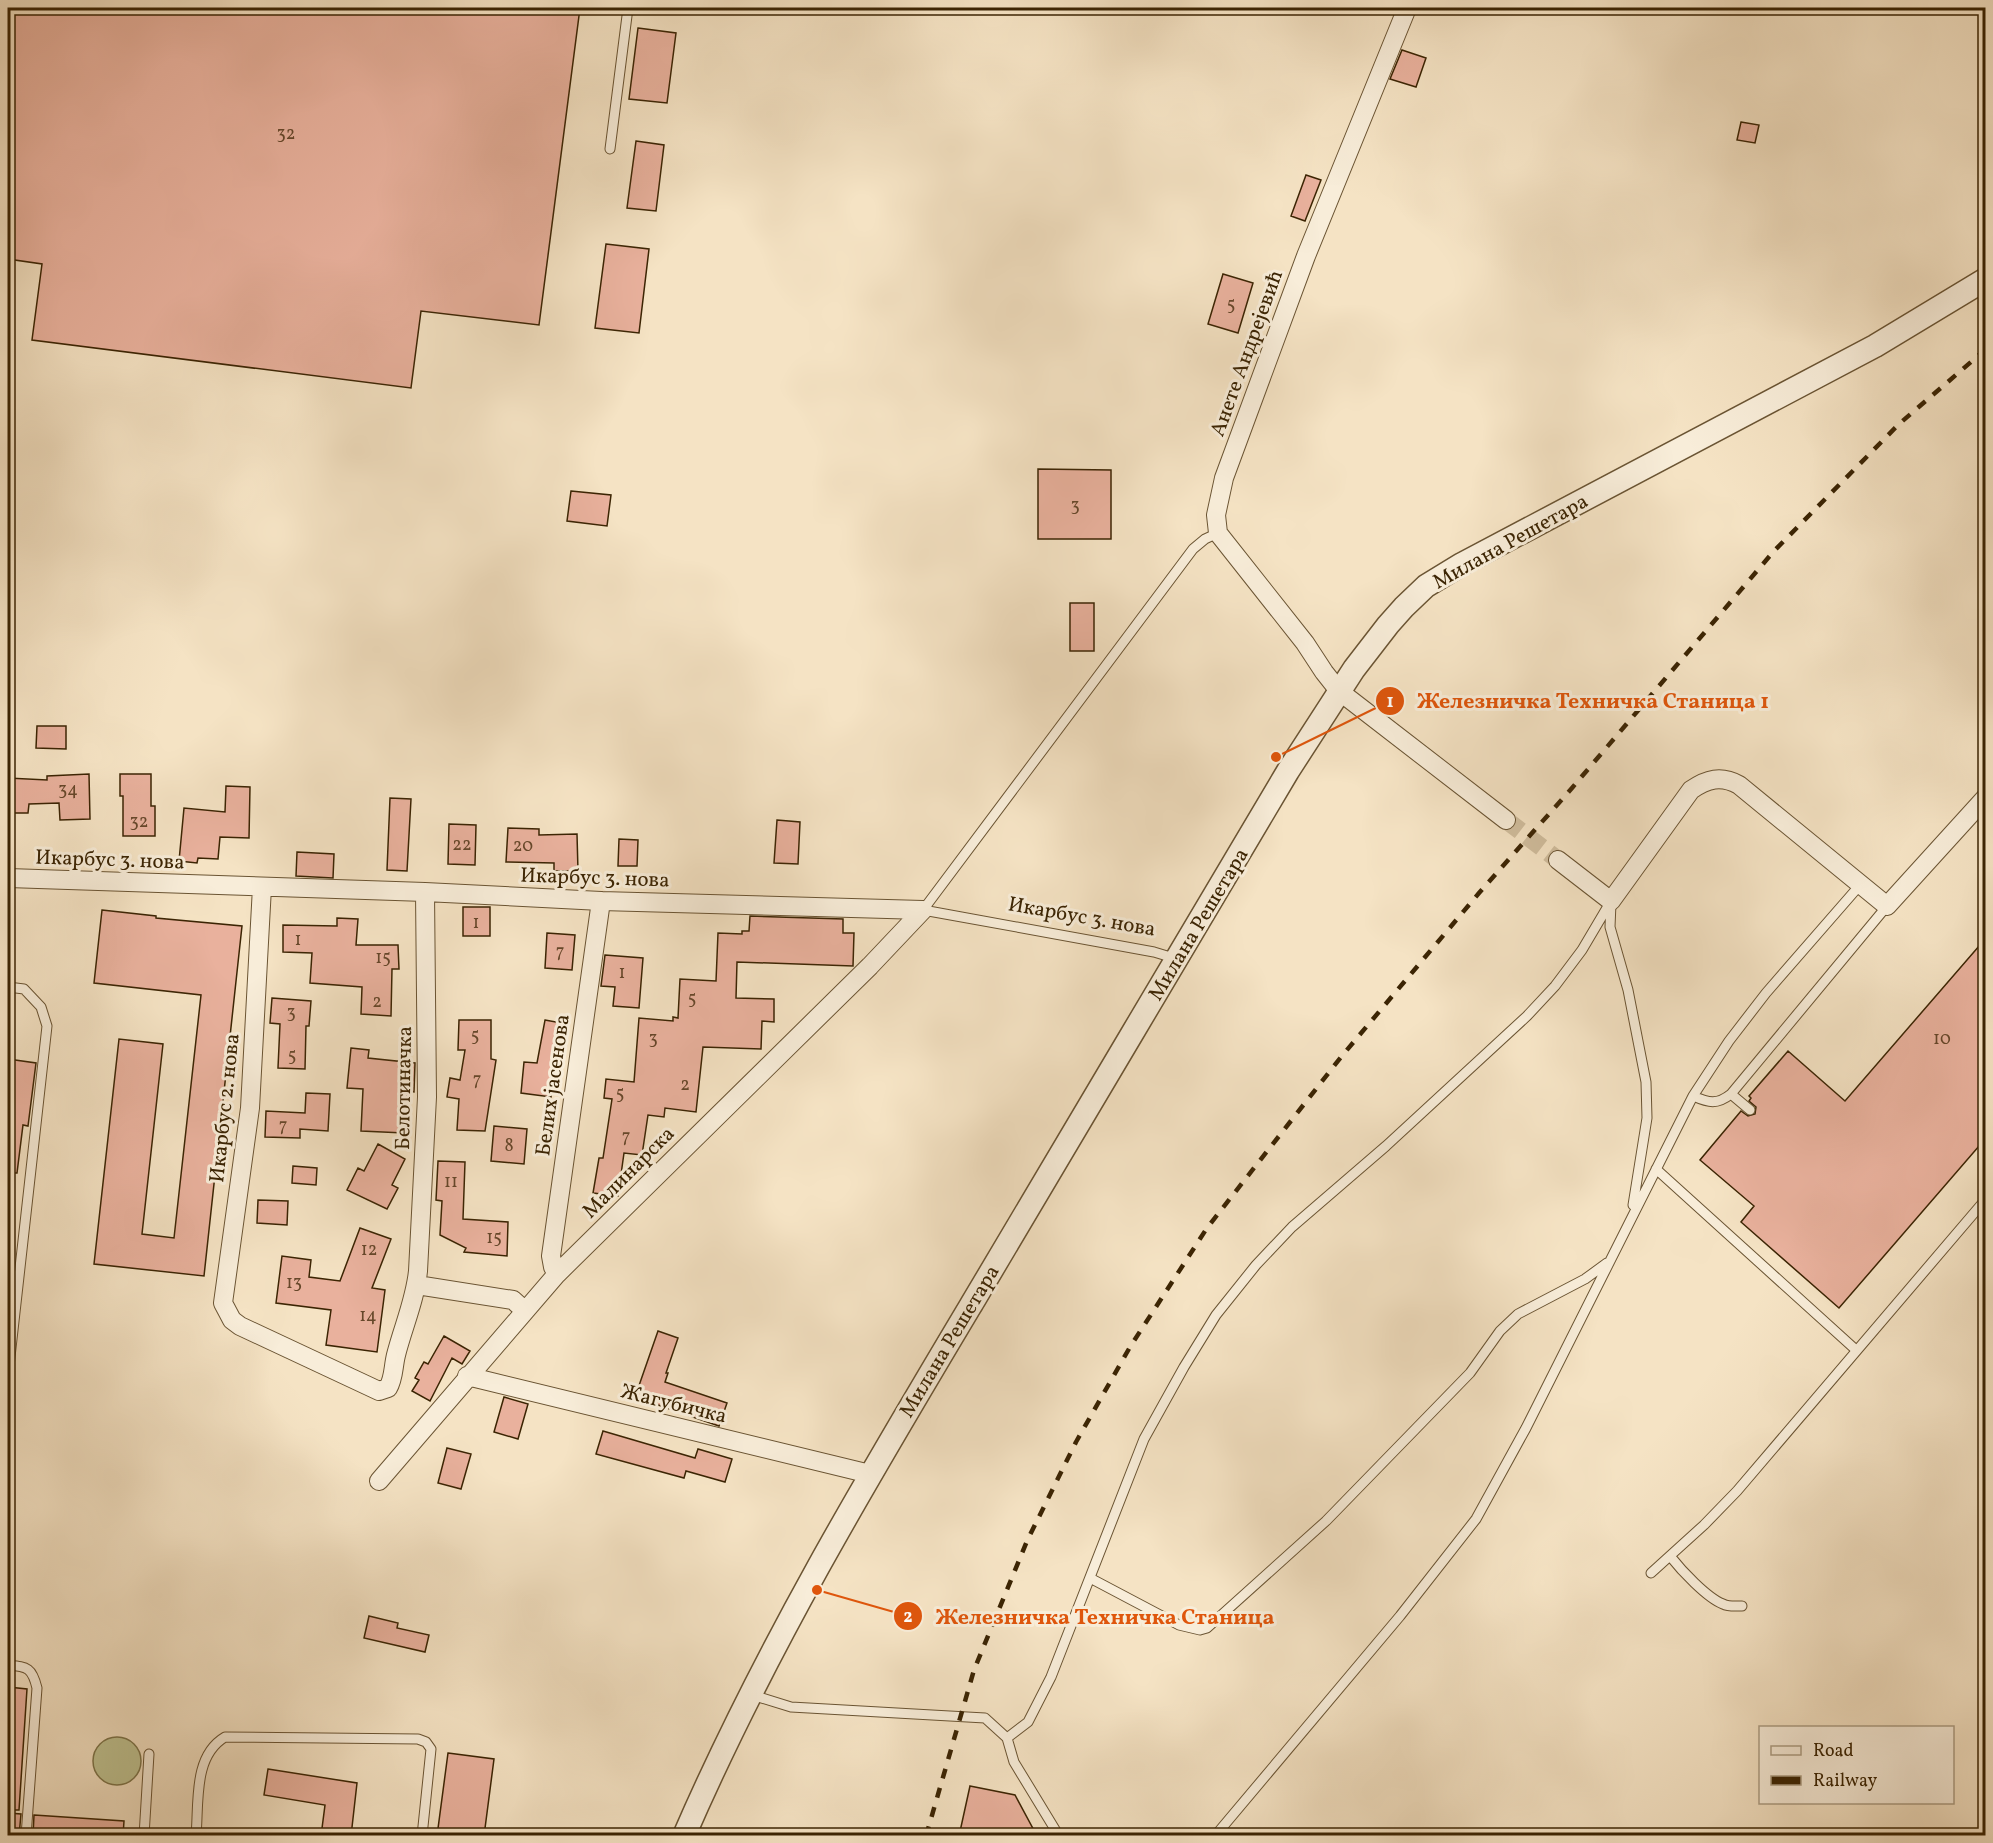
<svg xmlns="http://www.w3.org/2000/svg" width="1993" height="1843" viewBox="0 0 1993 1843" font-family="Vollkorn,serif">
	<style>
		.green { fill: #bfc392; stroke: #7d744a; stroke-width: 1.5 }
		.building { fill: #e9b19d; stroke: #3b2403; stroke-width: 1.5 }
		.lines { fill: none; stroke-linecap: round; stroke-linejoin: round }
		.minor-tunnel { stroke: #d0bd9d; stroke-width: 18; stroke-dasharray: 18 9; stroke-linecap: butt }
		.service-casing { stroke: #6a5433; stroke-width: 11 }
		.minor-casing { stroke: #6a5433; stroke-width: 20 }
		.tertiary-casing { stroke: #6a5433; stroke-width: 25 }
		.service { stroke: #f8edd9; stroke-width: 9 }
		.minor { stroke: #f8edd9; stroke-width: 18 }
		.tertiary { stroke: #f8edd9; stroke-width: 22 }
		.rail { stroke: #3b2403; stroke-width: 4.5; stroke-dasharray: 10 10; stroke-linecap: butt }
		.labels { text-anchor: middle; stroke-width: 6; stroke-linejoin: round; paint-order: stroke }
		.number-label { font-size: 18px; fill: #66472a }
		.street-label { font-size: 21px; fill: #3b2403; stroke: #f8edd9 }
		.leader { fill: none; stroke: #df560c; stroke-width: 2 }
		.callout-dot { fill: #df560c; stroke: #f8edd9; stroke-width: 2 }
		.mark-label { font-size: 18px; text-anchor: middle; font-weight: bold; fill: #fff }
		.callout-label { font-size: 22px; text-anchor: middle; font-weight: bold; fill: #df560c; stroke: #f8edd9; stroke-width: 6; stroke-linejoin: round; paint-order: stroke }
	</style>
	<rect width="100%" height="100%" fill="#f5e3c4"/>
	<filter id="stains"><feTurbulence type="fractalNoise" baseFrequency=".00333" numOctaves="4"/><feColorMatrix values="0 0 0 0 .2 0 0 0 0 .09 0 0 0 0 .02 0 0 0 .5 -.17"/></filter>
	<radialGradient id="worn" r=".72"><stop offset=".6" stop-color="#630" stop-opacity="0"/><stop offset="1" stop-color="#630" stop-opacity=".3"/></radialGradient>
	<!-- green -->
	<path class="green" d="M93 1761a24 24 0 1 1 48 0a24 24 0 1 1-48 0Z"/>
	<!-- building -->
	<path class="building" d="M8,8H580L539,325L421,311L411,388L32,340L42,264L8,259Z
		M638,28L676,33L667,103L629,99Z
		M1402,50L1426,58L1416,87L1390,79Z
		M1741,122L1759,125L1755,143L1737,140Z
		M636,141L664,145L656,211L627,208Z
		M1306,175L1321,180L1305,221L1291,216Z
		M606,244L649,249L639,333L595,328Z
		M1223,274L1253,283L1238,333L1208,324Z
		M1038,469L1111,470V539H1038Z
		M571,491L611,495L607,526L567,521Z
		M1070,603H1094V651H1070Z
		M37,726H66V749L36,748Z
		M89,774L90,819L60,820L59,803L29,804L28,813H8V778L47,780V776Z
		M120,774H151V806H155V836H123V796H120Z
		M226,786L250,787L249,838L220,837L218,859L198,858L197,863L179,861L184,808L225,812Z
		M390,798L411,799L407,871L387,870Z
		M777,820L800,822L798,864L774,863Z
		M449,824L476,825L475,865L448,864Z
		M508,828L539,829V835L577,834L578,871H554V863L506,862Z
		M619,839L638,840L637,866H618Z
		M297,852L334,854L333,878L296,876Z
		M463,907H490V936H463Z
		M102,910L156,916V918L242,926L204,1276L94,1264L119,1039L163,1044L142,1234L174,1238L201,995L94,983Z
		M750,916L843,919V933H854L853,966L737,962L736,998L774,999V1022L762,1021L761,1049L703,1047L696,1112L665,1108L664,1117L648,1115L642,1155L624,1153L618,1196L593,1193L599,1158H603L612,1099L604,1098L606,1079L634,1082L639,1018L673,1021V1017L678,1018L680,979L716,981L718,933L742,934V931H749Z
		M337,918L358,919L356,945H398L399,969H392L391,1016L361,1014L362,987L310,983L312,953L283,952V925L337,926Z
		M547,933L575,935L572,970L545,968Z
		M1986,938V1138L1839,1308L1741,1222L1754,1206L1700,1160L1741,1111L1748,1116L1755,1114L1756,1107L1749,1101L1751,1098L1749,1096L1788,1051L1845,1101Z
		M605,955L643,958L639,1008L613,1006L615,987L601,986Z
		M272,998L311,1001L309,1026H306L305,1069L278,1068L280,1024L270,1023Z
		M459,1020H491V1059L496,1060L485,1131L457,1130L459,1099L447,1097L450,1078L460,1080L465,1050H458Z
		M545,1020L567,1024L562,1052L555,1051L551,1097L521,1093L524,1062L537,1063Z
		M351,1048L369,1050L368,1058L415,1063L414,1092L406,1091L404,1133L361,1131L363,1089L347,1088Z
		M8,1059L36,1063L28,1126L23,1125L17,1173H8Z
		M306,1093L330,1094L328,1131L300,1129V1138L265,1137L266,1111L305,1113Z
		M494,1126L527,1129L524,1164L491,1161Z
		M378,1144L405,1159L392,1185L398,1188L387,1209L347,1190L358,1168L364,1171Z
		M438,1161L465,1162L463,1219L508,1222L507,1256L464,1252L466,1248L440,1235L442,1201L436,1200Z
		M293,1166L317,1168L316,1185L292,1183Z
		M258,1200L288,1201L287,1225L257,1223Z
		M360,1228L391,1239L372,1288L385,1290L377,1352L326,1345L331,1310L276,1303L282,1256L311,1260L309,1277L340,1281Z
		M658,1331L678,1338L666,1373H668L665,1382L727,1403L719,1426L635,1397Z
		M444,1336L470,1351L462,1364L452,1358L430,1401L412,1391L419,1380L415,1378L424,1362L428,1364Z
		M504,1397L528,1404L518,1439L494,1432Z
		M603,1431L695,1458L698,1449L732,1459L725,1482L686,1471L684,1478L596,1454Z
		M447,1448L471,1454L461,1489L438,1483Z
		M369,1616L398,1623L397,1628L429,1635L425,1652L364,1638Z
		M8,1687L27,1689L19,1810H8Z
		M448,1753L494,1759L484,1836H437Z
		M268,1769L357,1783L351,1836H321L325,1805L264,1795Z
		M970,1786L1015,1795L1037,1836H959Z
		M8,1813L21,1814L19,1836H8Z
		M34,1815L124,1821L123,1836H33Z"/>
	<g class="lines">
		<!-- minor-tunnel -->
		<path class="minor-tunnel" d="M1506,820L1558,860"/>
		<!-- service casing -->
		<g class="service-casing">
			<path id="service" d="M610,149L628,8
				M1611,903L1610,927L1628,990L1646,1082L1647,1118L1633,1205
				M1177,959L1154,952L923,910L1193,549L1205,539L1218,533
				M8,987L24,989L41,1007L47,1026L8,1375
				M1731,1094L1750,1110
				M1693,1096C1709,1103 1717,1105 1731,1094L1887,906
				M1656,1169L1856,1350
				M1670,1556C1681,1570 1707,1598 1723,1604C1729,1607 1735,1606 1742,1606
				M1651,1573L1704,1525L1737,1491L1986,1199
				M1090,1578L1179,1625L1200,1630L1207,1628L1326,1521L1470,1373L1500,1331L1518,1314L1585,1279L1607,1263
				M8,1665C27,1667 32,1667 37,1688L26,1836
				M752,1695L791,1707L985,1718L1007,1738L1014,1762L1059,1836
				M1007,1738L1028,1722L1051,1677L1144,1439L1184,1367L1216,1315L1256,1265L1292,1227L1386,1146L1527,1016L1555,986L1582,950L1611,901
				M144,1836L149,1754
				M196,1836C199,1802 193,1756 225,1737L418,1739L426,1742L431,1749L422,1836
				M1215,1836L1400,1616L1476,1519L1526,1428L1693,1096L1729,1041L1766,993L1860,885"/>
		</g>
		<!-- minor casing -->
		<g class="minor-casing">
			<path id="minor" d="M1407,8L1306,256L1224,478L1216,515L1218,533L1305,643L1324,672L1339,691L1506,820
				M1558,860L1611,901L1691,790C1707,779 1721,775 1739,785L1887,906L1986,797
				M8,878L425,892L601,901L923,910
				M262,887L250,1108L223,1303L232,1320L240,1326L379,1391L388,1388C394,1378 393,1367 396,1355C403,1327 415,1301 418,1271L427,1097L425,892
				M557,1274L553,1267L551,1256L601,901
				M417,1285L513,1300L524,1310
				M467,1376L870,1474
				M379,1481L557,1274L870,966L923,910"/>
		</g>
		<!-- tertiary casing -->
		<g class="tertiary-casing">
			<path id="tertiary" d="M684,1836C765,1649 870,1474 974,1300C1079,1124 1183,947 1288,771L1354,669L1388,625L1404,607L1426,586L1462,564L1875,346L1986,279"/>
		</g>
		<!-- service -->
		<use href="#service" class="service"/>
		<!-- minor -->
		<use href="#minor" class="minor"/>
		<!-- tertiary -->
		<use href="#tertiary" class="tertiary"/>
		<!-- rail -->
		<path class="rail" d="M926,1836L974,1670L1027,1541L1076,1442L1130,1347L1207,1228L1341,1057L1479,893L1572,788L1774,551L1899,424L1986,349"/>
	</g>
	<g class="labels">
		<!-- number labels -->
		<g class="number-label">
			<text x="286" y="139">32</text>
			<text x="1231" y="310">5</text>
			<text x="1075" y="511">3</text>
			<text x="68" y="795">34</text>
			<text x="139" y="827">32</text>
			<text x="462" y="850">22</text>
			<text x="523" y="851">20</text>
			<text x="476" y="928">1</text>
			<text x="298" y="945">1</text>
			<text x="560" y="957">7</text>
			<text x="383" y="963">15</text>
			<text x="622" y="978">1</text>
			<text x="692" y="1004">5</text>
			<text x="377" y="1007">2</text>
			<text x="291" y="1018">3</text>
			<text x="475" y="1041">5</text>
			<text x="653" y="1044">3</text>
			<text x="1942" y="1044">10</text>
			<text x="292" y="1061">5</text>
			<text x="477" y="1085">7</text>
			<text x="685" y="1090">2</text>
			<text x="620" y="1099">5</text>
			<text x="283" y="1131">7</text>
			<text x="626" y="1142">7</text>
			<text x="509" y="1151">8</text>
			<text x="451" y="1187">11</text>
			<text x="494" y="1243">15</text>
			<text x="369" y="1255">12</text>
			<text x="294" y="1288">13</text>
			<text x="368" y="1321">14</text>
		</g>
		<!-- street labels -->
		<g class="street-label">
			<text transform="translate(1246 353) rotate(-70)" y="7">Анете Андрејевић</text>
			<text transform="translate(1510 541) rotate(-29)" y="7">Милана Решетара</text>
			<text transform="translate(110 859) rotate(2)" y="7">Икарбус 3. нова</text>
			<text transform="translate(595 877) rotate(2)" y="7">Икарбус 3. нова</text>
			<text transform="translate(1082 916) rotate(10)" y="7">Икарбус 3. нова</text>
			<text transform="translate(1198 924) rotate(-59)" y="7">Милана Решетара</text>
			<text transform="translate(552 1085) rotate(-82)" y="7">Белих јасенова</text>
			<text transform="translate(403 1088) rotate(-89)" y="7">Белотиначка</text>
			<text transform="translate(224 1108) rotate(-84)" y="7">Икарбус 2. нова</text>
			<text transform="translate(628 1172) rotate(-45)" y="7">Малинарска</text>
			<text transform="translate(949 1341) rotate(-59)" y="7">Милана Решетара</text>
			<text transform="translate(674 1403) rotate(14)" y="7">Жагубичка</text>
		</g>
	</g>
	<!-- callouts -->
	<path class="leader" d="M1276 757L1390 701M817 1590L908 1616"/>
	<g class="callout-dot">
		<circle cx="1276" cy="757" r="6"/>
		<circle cx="817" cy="1590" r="6"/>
		<circle cx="1390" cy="701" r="15"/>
		<circle cx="908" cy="1616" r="15"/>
	</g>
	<g class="mark-label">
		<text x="1390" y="707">1</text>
		<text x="908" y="1622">2</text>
	</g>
	<g class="callout-label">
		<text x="1593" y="708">Железничка Техничка Станица 1</text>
		<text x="1105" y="1624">Железничка Техничка Станица</text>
	</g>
	<!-- margin -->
	<rect width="1993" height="1843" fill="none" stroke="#f5e3c4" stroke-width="30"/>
	<rect x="9" y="9" width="1975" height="1825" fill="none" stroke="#3b2403" stroke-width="3"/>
	<rect x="15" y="15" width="1963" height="1813" fill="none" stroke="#3b2403" stroke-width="1.5"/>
	<!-- legend -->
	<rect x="1759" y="1726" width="195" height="78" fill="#f8edd9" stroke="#ac9d83" stroke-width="1.5"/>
	<rect x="1771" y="1746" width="30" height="9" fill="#f8edd9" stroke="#ac9d83" stroke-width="1.5"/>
	<text x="1813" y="1756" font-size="18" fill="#3b2403">Road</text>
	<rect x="1771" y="1776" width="30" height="9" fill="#3b2403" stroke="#ac9d83" stroke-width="1.5"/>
	<text x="1813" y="1786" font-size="18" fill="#3b2403">Railway</text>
	<rect width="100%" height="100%" filter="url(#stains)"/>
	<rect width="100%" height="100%" fill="url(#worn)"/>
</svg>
